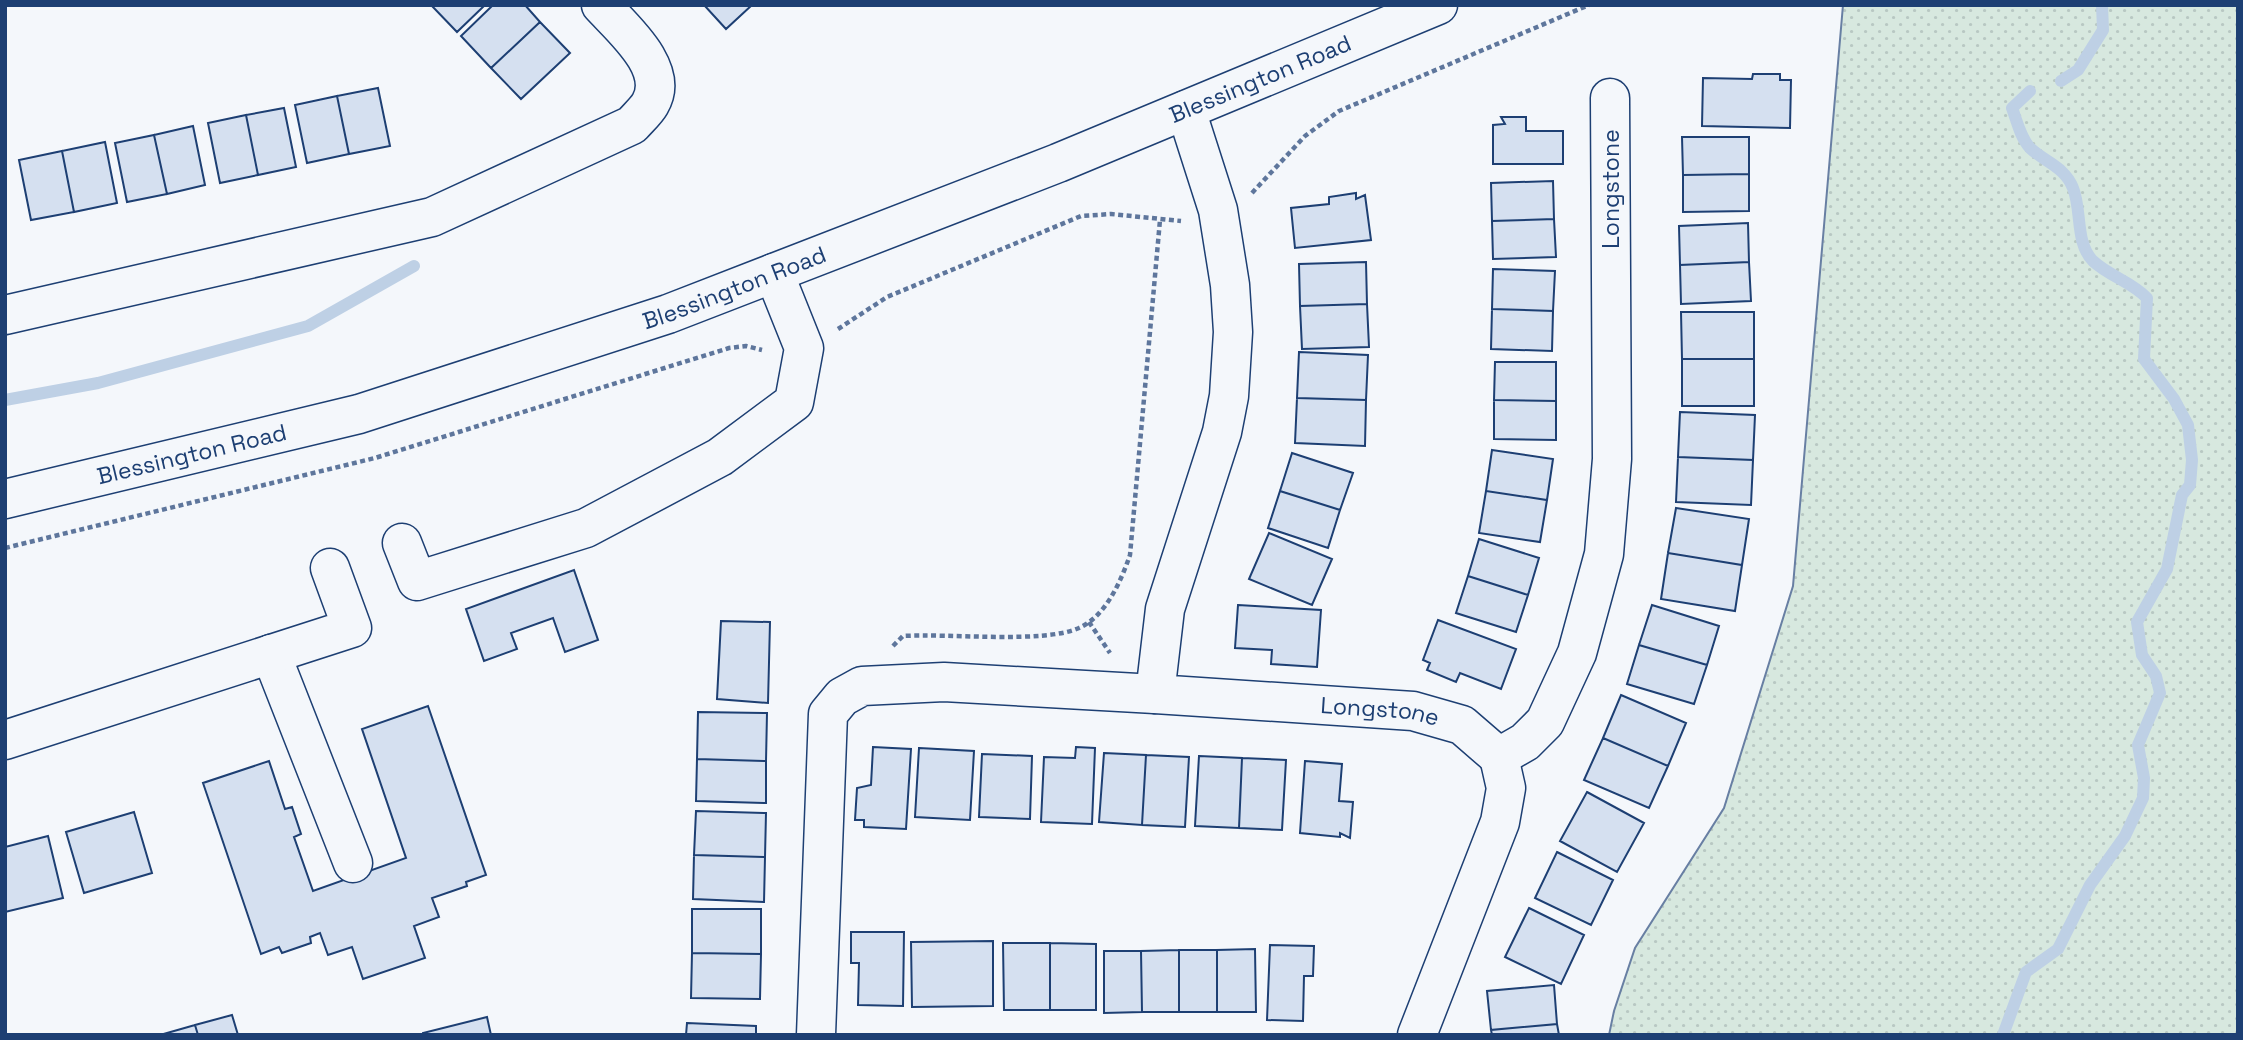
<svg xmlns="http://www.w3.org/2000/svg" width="2243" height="1040" viewBox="0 0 2243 1040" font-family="'Space Grotesk',sans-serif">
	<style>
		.grass { fill: url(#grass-dots); stroke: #687fa3; stroke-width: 2 }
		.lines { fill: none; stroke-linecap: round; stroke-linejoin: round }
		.stream { stroke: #bed0e5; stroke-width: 12 }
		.building { fill: #d5e0f0; stroke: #1d3f73; stroke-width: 2 }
		.minor-casing { stroke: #1d3f73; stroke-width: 41 }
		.major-casing { stroke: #1d3f73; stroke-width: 41 }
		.path { stroke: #5e769c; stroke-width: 4.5; stroke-dasharray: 5 3.5; stroke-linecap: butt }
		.minor { stroke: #f4f7fb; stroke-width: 38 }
		.major { stroke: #f4f7fb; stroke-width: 38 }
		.labels { text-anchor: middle; stroke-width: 5; stroke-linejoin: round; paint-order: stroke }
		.street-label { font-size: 23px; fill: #1d3f73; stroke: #f4f7fb }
	</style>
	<defs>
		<pattern id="grass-dots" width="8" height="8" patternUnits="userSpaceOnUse" patternTransform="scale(1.75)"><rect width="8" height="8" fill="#d7e8df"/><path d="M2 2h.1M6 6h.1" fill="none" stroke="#b8c8c3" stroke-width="1.8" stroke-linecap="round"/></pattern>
	</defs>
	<rect width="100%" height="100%" fill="#f4f7fb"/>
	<!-- grass -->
	<path class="grass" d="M1843,5H2238V1035H1609L1614,1011L1635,948L1724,808L1793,586Z"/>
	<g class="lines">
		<!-- stream -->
		<path class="stream" d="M2061,81L2078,70L2103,30L2102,5
			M5,400L98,383L308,326L414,266
			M2003,1035L2026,972L2058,949L2090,885L2125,836L2143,798L2144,778L2138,745L2160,693L2156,676L2142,655L2137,622L2167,569L2182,495L2190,485L2192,460L2188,425L2174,399L2144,359L2147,298C2132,282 2109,276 2093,261C2075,243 2082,210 2073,188C2065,167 2045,162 2030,148C2020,137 2017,121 2012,108L2030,91"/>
	</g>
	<!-- building -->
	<path class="building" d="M431,5H485L457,32Z
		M493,5H525L540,22L491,68L461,36Z
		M704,5H752L726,29Z
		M540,22L570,53L521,99L491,68Z
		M1753,74H1780V80H1791L1790,128L1702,126L1703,78L1752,79Z
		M378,88L390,146L349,154L337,96Z
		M337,96L349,154L307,163L295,105Z
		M284,108L296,167L258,175L246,115Z
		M246,115L258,175L220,183L208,123Z
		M1501,117H1526V131H1563V164H1493V125L1505,124Z
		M193,126L205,185L167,194L154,135Z
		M154,135L167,194L127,202L115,143Z
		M1682,137H1749V174L1683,175Z
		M105,142L117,203L74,212L62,151Z
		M62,151L74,212L31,220L19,160Z
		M1749,174V211L1683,212V175Z
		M1553,181L1554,219L1492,221L1491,183Z
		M1356,193V199L1365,195L1371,240L1295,248L1291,208L1329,204V197Z
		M1554,219L1556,257L1493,259L1492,221Z
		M1748,223L1749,262L1680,265L1679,226Z
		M1366,262L1367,304L1300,306L1299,264Z
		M1749,262L1751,301L1681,304L1680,265Z
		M1493,269L1555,271L1553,311L1492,309Z
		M1367,304L1369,347L1302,349L1300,306Z
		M1492,309L1553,311L1552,351L1491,349Z
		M1681,312H1754V359H1682Z
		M1299,352L1368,355L1366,400L1297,398Z
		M1682,359H1754V406H1682Z
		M1495,362H1556V401L1494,400Z
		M1297,398L1366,400L1365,446L1295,443Z
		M1494,400L1556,401V440L1494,439Z
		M1680,412L1755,415L1753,460L1678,457Z
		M1492,450L1553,459L1547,500L1486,491Z
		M1292,453L1353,473L1340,510L1280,491Z
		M1678,457L1753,460L1751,505L1676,502Z
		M1280,491L1340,510L1328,548L1268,528Z
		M1486,491L1547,500L1540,542L1479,533Z
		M1676,508L1749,519L1742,565L1668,553Z
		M1269,533L1332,559L1312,605L1249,579Z
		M1479,539L1539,558L1528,595L1468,576Z
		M1668,553L1742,565L1735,611L1661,599Z
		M574,570L598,640L565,652L553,618L511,633L517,649L484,661L466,609Z
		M1468,576L1528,595L1516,632L1456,613Z
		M1238,605L1321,610L1317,667L1271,664L1272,650L1235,648Z
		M1652,605L1719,626L1707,665L1639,645Z
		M1438,620L1516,649L1501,689L1460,673L1456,682L1427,670L1430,663L1423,660Z
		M721,621L770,622L768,703L717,699Z
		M1639,645L1707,665L1694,704L1627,684Z
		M1621,695L1686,723L1668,766L1603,738Z
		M428,706L486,875L466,882L467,886L432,898L439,917L414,926L425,958L363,979L352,947L328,955L320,933L310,937L311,943L282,953L279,947L261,954L203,783L269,761L285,809L292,807L301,834L294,837L313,891L406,858L362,729Z
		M698,712L767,713L766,761L697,759Z
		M1603,738L1668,766L1649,808L1584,780Z
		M873,747L911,749L906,829L864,827V820H855L857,788L871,785Z
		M1076,747L1095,748L1092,824L1041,822L1044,757L1075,758Z
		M919,748L974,751L970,820L915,817Z
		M1104,753L1146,755L1142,825L1099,822Z
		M982,754L1032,756L1030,819L979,817Z
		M1146,755L1189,757L1185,827L1142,825Z
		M1199,756L1242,758L1239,828L1195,826Z
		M1242,758L1286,760L1282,830L1239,828Z
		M697,759L766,761V803L696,801Z
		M1305,761L1342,764L1339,801L1353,802L1350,838L1340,833V837L1300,833Z
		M1587,792L1644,823L1617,872L1560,841Z
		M696,811L766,813L765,857L694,855Z
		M134,812L152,873L84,893L66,832Z
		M48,836L63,898L5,912V847Z
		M1557,852L1613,880L1591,925L1535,898Z
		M694,855L765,857L764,902L693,899Z
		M1529,908L1584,935L1561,984L1505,957Z
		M692,909H761V954L692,953Z
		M851,932H904L903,1006L858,1005L859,963H851Z
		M993,941V1006L912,1007L911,942Z
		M1003,943H1050V1010H1004Z
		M1050,943L1096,944V1010H1050Z
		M1270,945L1314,946L1313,976H1304L1303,1021L1267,1020Z
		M1255,949L1256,1012H1217V950Z
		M1179,950H1217V1012H1179Z
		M1179,950V1012H1142L1141,951Z
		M1104,951H1141L1142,1012L1104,1013Z
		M692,953L761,954L760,999L691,998Z
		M1554,985L1557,1024L1491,1030L1487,991Z
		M232,1015L238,1035H198L195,1025Z
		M487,1017L491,1035H423V1033Z
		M687,1023L756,1026V1035H686Z
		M1557,1024L1559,1035H1492L1491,1030Z
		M195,1025L198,1035H160Z"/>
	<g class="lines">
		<!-- minor casing -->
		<g class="minor-casing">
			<g id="minor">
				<path id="s1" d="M1186,110L1218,210L1230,285L1233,332L1229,396L1222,432L1165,609L1155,694L1413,711L1462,725L1499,757L1525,742L1545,722L1577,653L1604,554L1612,459L1610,98"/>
				<path d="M5,315L432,217L632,125C638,118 646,111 650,104C671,69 622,28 601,5"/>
				<path d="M402,543L417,581L586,528L720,457L794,402L804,348L774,273"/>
				<path d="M271,654L353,863"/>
				<path d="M5,740L352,628L330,568"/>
				<path d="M816,1035L828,714L842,697L862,686L944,682L1155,694"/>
				<path d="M1417,1035L1500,822L1506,788L1499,757"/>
			</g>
		</g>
		<!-- major casing -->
		<g class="major-casing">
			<g id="major">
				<path id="s2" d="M5,499L359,414L668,314L1058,163L1438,5"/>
			</g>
		</g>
		<!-- path -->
		<path class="path" d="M1252,193L1305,136L1339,111L1589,5
			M838,329L887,297L1081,216L1111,214L1181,221
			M5,548L375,458L729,348L746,346L762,350
			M1089,622L1110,653
			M893,646L903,636C948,633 1043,644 1079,628C1106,616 1121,581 1130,555L1160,220"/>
		<!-- minor -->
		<use href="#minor" class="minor"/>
		<!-- major -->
		<use href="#major" class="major"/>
	</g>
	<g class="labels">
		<!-- street labels -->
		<g class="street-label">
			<text dy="8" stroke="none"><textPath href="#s2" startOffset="1326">Blessington Road</textPath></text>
			<text transform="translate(1611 189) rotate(-90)" y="8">Longstone</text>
			<text dy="8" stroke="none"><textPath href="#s2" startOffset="760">Blessington Road</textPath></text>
			<text dy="8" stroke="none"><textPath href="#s2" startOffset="192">Blessington Road</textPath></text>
			<text dy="8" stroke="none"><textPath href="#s1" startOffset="826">Longstone</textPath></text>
		</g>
	</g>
	<!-- border -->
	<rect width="2243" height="1040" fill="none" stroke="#1d3f73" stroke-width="14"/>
</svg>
